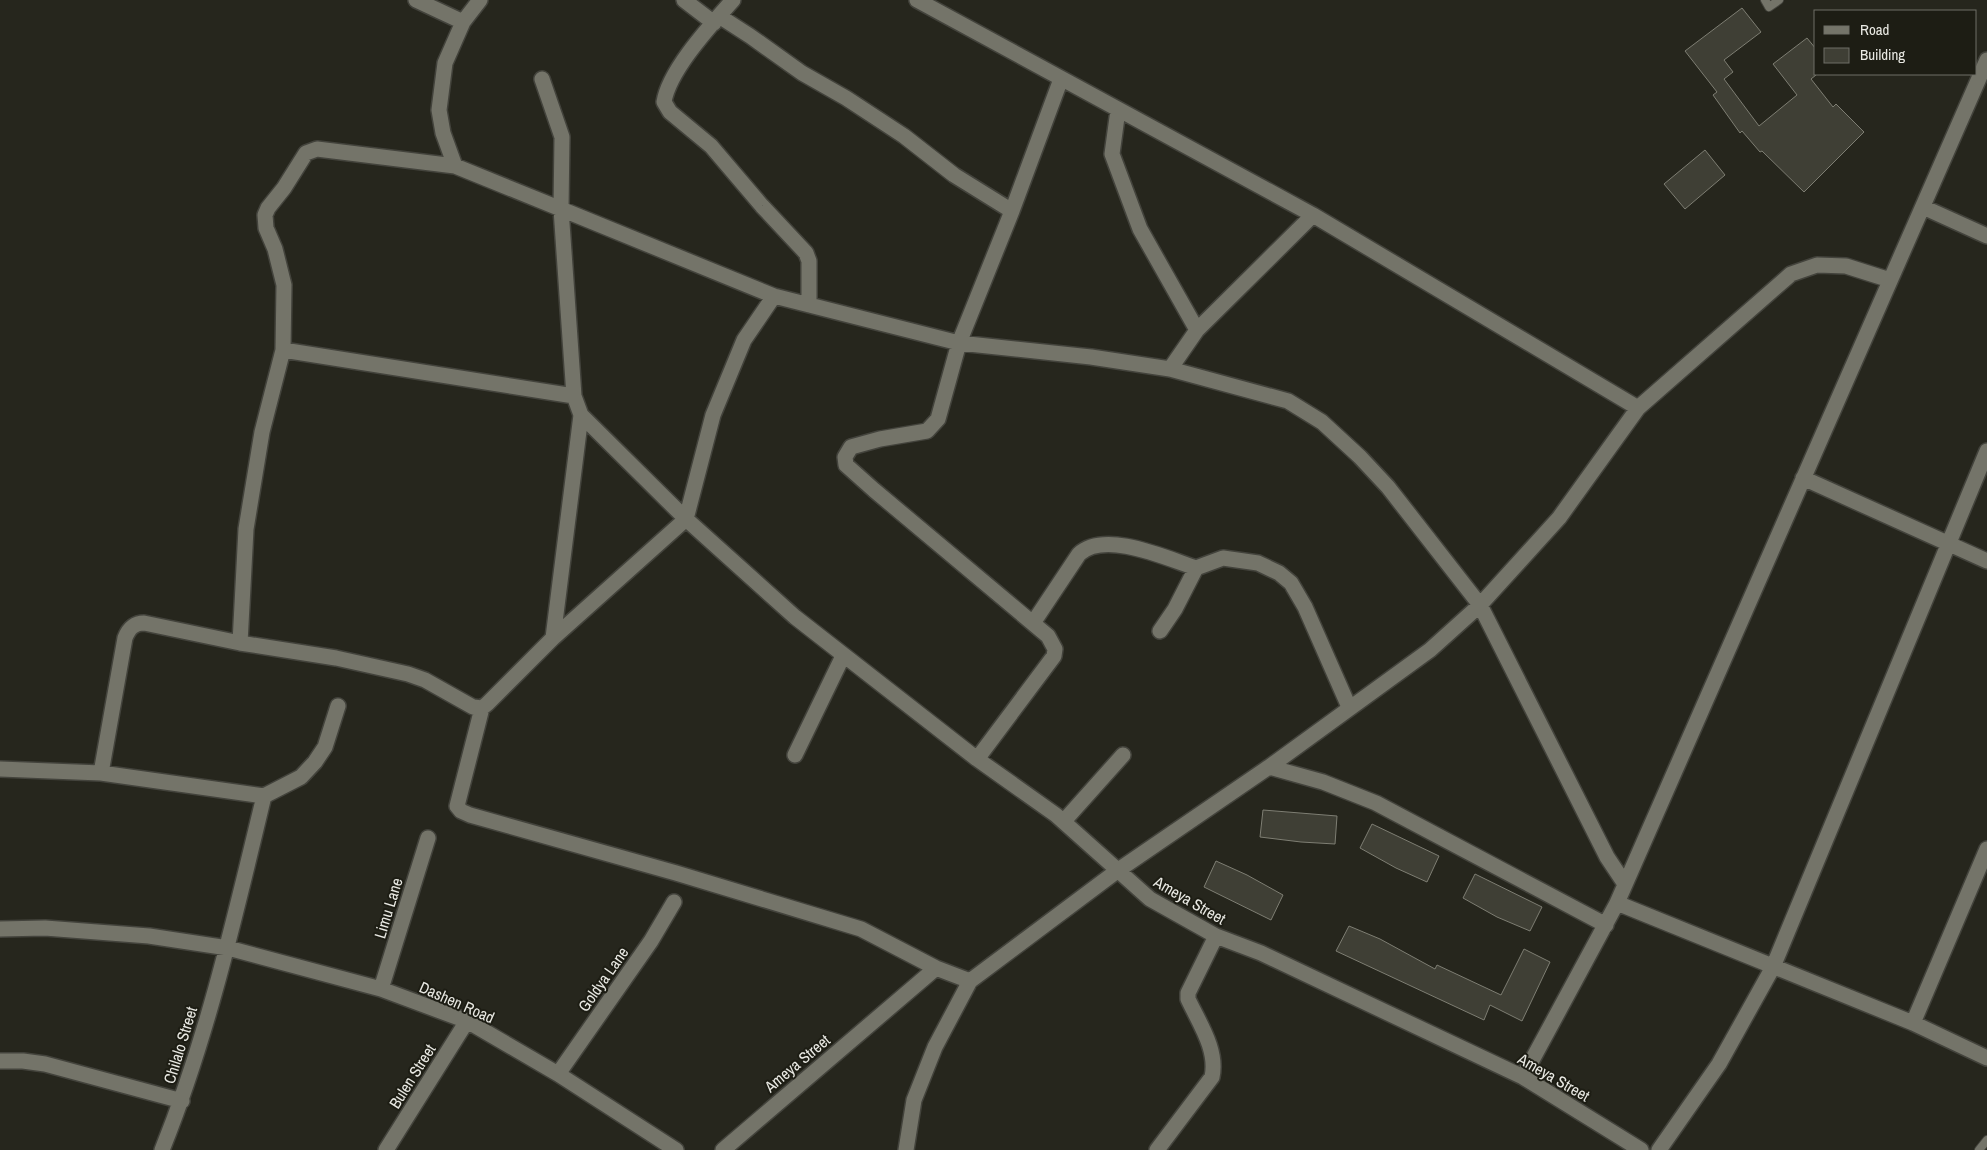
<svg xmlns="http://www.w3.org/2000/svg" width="1987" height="1150" viewBox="0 0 1987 1150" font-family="'Archivo Narrow',sans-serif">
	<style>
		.building { fill: #3f3f35; stroke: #7e7e73 }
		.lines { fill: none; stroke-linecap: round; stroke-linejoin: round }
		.lane-casing { stroke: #43433c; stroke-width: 10 }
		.street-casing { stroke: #43433c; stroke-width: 18 }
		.lane { stroke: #747469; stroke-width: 8 }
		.street { stroke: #747469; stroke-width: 15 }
		.labels { text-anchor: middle; stroke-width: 4; stroke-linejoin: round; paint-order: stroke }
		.street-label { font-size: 16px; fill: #e9e9e3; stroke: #1d1d14 }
	</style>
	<rect width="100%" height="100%" fill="#26261d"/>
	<!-- building -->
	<path class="building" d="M1742,8L1761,32L1724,60L1733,72L1724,79L1759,126L1797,95L1773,64L1807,38L1816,49V75L1811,79L1833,107L1836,104L1864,132L1804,192L1762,151L1760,152L1742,131L1740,133L1713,95L1717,92L1685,51Z
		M1705,150L1725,175L1685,209L1664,184Z
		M1263,810L1337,816L1335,844L1301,842L1260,837Z
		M1372,824L1439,856L1427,882L1396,868L1360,848Z
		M1216,861L1247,875L1283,895L1271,920L1204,887Z
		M1475,874L1542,907L1530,931L1497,917L1463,898Z
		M1349,926L1380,939L1435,969L1437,965L1501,995L1524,949L1550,962L1522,1021L1490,1005L1484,1020L1336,951Z"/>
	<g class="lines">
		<!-- lane casing -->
		<g class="lane-casing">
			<path id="lane" d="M1765,0L1769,7L1779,0
				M1979,1150L1987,1140"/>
		</g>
		<!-- street casing -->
		<g class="street-casing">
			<path id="street" d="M416,0L463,22
				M684,0L714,23
				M733,0C711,25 669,70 664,102L670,112L711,146L762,206L806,253L809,261V305
				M917,0L1313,215L1638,408
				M719,16L750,36L802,73L846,98L904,136L954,175L1012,211
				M1118,110L1112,154L1140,229L1197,330
				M455,166L443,133L439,110L445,63L463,22L480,0
				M1923,207L1987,236
				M283,350L574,396
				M1170,369L1197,330L1313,215
				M1803,478L1987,561
				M1033,623L1079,554C1105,530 1166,558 1196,568L1223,558L1258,563L1279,573L1291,583L1305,607L1349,707
				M1160,631L1175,609L1196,568
				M553,638L581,415
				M240,643L246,529L262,432L283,350L284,285L275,249L266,228L265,215L268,208L284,188L306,153L317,149L455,166L561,209L562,137L542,79
				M482,708L457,806L461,811L470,815L676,873L861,929L936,968
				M795,755L843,656
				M977,759L1054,656L1055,649L1048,636L874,490L846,465L845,457L851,447L880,439L927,431L938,419L959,343L1012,211L1061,79
				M1269,767L1323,782L1376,803L1606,925
				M0,769L101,773L264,796L301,777L315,762L325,747L338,706
				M101,773L125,638C129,628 134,623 144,623L240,643L336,658L408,674L425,680L473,707L482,708L487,704L553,638L686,519L713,415L744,340L774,296
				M1064,821L1123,755
				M1625,884L1607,857L1480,605L1388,487L1360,457L1322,422L1288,401L1170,369L1091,357L959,343L774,296L561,209L574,396L581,415L686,519L795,617L977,759L1056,815L1150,899L1216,936L1261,953L1523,1077L1641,1150
				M1617,903L1913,1023L1987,1058
				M0,929L45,928L149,936L228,948L381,989L467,1021L558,1074L676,1150
				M381,989L428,838
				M1913,1023L1987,849
				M0,1061H23L45,1064L182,1101
				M558,1074L651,941L674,902
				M1523,1077L1617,903L1987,60
				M162,1150C208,1036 235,916 264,796
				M386,1150L467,1021
				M723,1150L936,968L970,981
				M906,1150L914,1100L935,1047L970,981L1117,871L1269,767L1430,650L1480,605L1559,518L1638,408L1791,274L1817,265L1846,266L1890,280
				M1157,1150L1212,1077C1218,1050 1199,1023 1188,999V993L1216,936
				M1659,1150L1719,1064L1773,967L1987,451"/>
		</g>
		<!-- lane -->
		<use href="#lane" class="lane"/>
		<!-- street -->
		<use href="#street" class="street"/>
	</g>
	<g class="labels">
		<!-- street labels -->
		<g class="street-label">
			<text transform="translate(1190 900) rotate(30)" y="6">Ameya Street</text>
			<text transform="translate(388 908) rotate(-73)" y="6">Limu Lane</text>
			<text transform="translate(603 979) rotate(-55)" y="6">Goldya Lane</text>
			<text transform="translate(457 1002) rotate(24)" y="6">Dashen Road</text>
			<text transform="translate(180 1045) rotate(-73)" y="6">Chilalo Street</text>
			<text transform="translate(797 1063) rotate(-40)" y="6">Ameya Street</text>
			<text transform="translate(412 1076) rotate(-58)" y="6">Bulen Street</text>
			<text transform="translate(1554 1077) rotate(30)" y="6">Ameya Street</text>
		</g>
	</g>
	<!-- legend -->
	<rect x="1814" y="10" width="162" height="65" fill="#1d1d14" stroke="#6f6f67"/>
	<rect x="1824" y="26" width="25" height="8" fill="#747469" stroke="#6f6f67"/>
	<text x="1860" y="35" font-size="15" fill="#e9e9e3">Road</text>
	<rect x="1824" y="48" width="25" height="15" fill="#3f3f35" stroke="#6f6f67"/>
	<text x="1860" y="60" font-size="15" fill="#e9e9e3">Building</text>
</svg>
